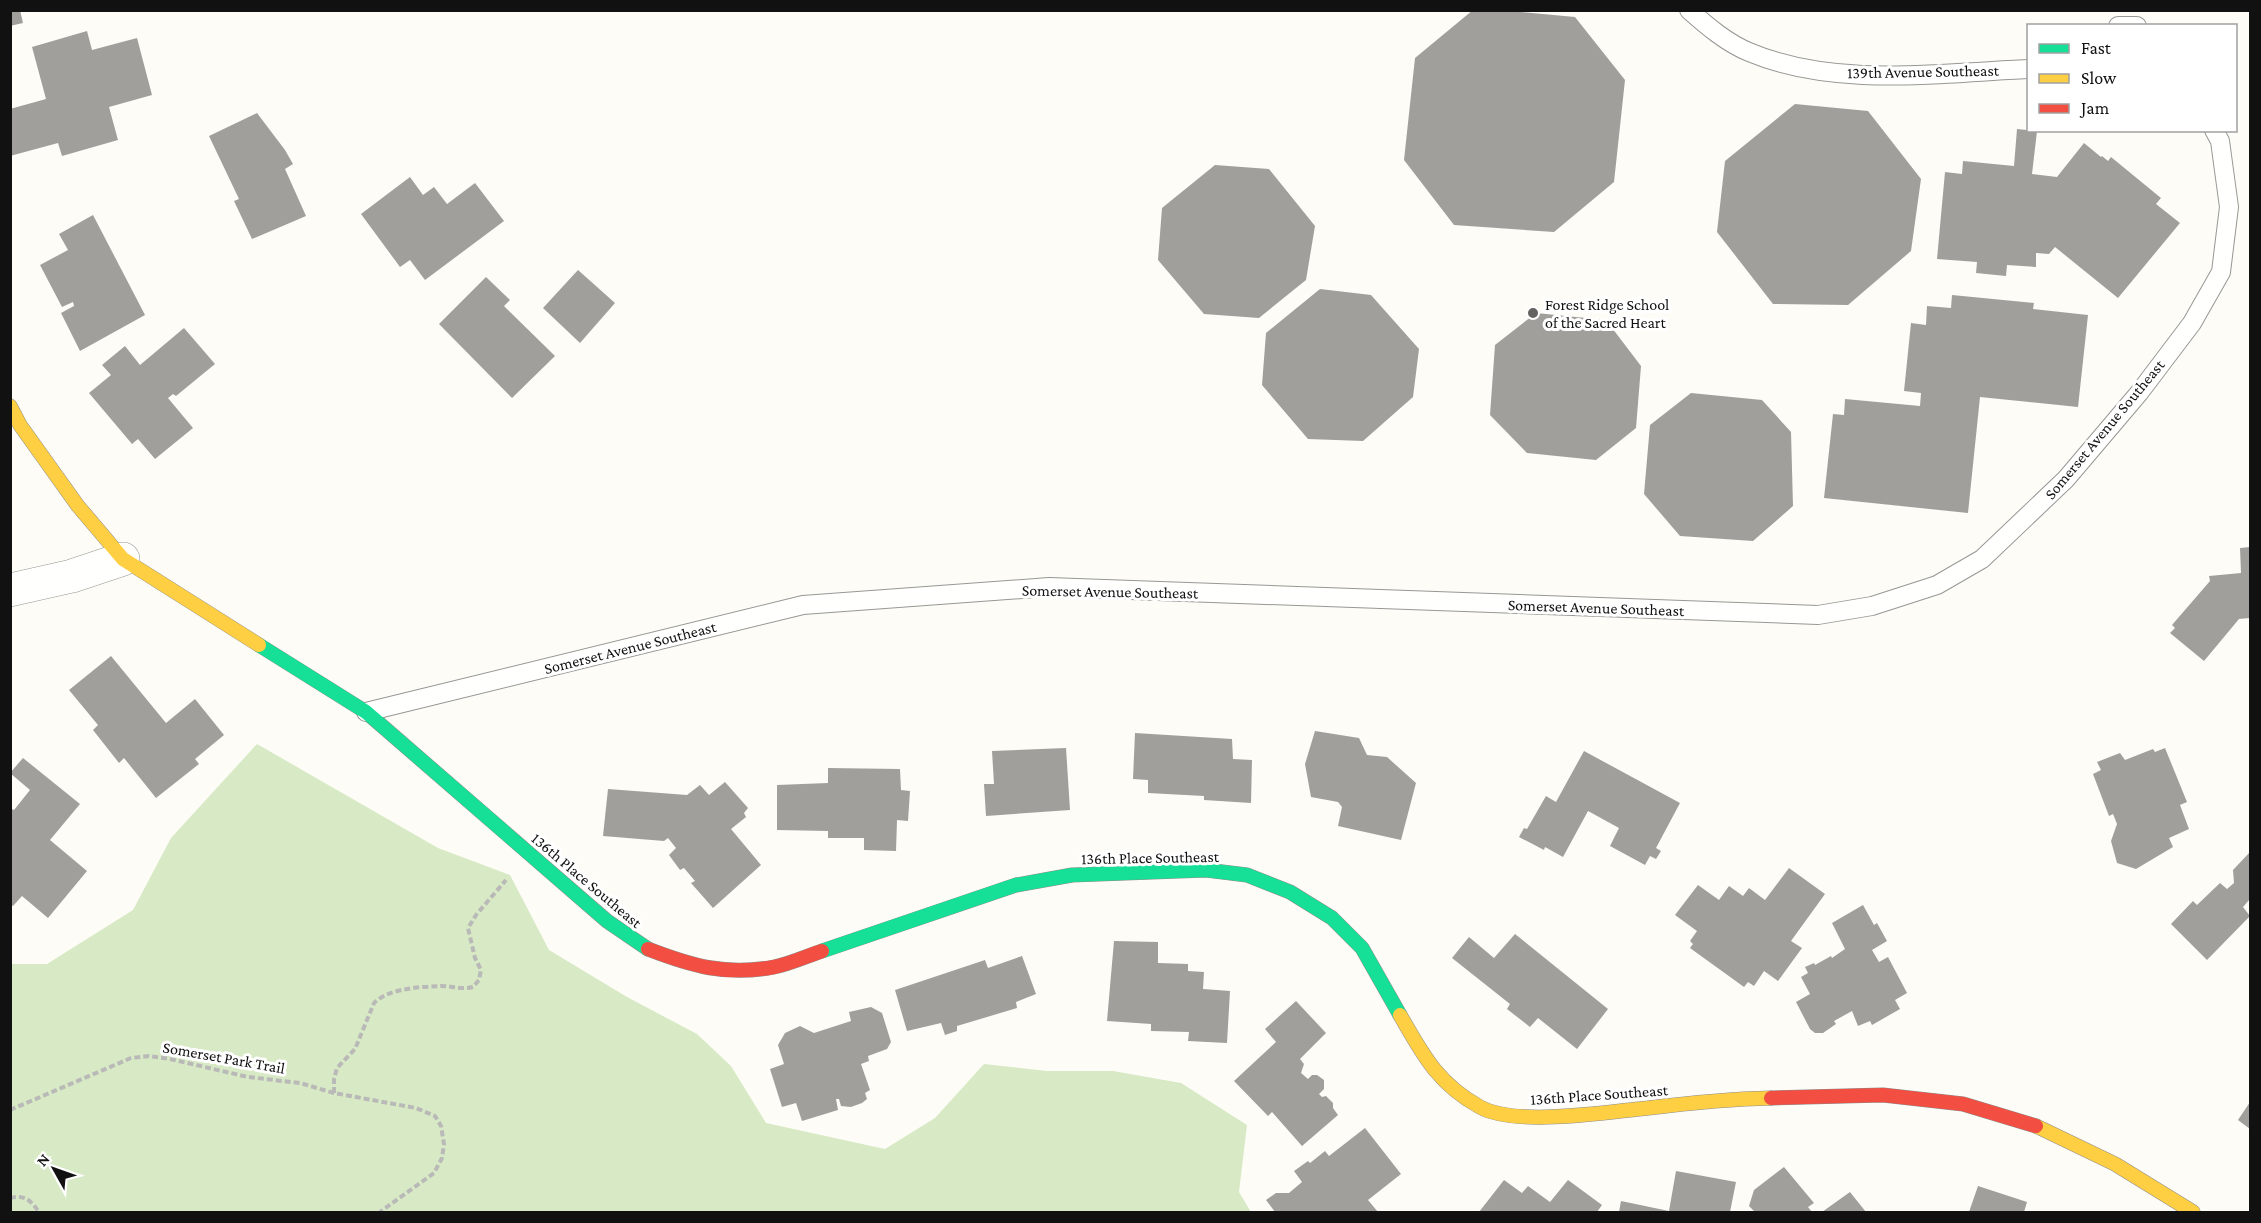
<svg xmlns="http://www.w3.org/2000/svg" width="2261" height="1223" viewBox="0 0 2261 1223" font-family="'Crimson Pro',serif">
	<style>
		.forest { fill: #d8eac5 }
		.building { fill: #a19f9c }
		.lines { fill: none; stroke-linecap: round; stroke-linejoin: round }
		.lane-casing { stroke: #979795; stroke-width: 20 }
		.street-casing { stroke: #979795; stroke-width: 34 }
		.fast-casing { stroke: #8e8d8b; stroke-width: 15 }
		.slow-casing { stroke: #8e8d8b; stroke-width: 15 }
		.jam-casing { stroke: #8e8d8b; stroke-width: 15 }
		.path { stroke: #b9b9b8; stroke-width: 4; stroke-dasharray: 6 3; stroke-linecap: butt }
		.lane { stroke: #fffffe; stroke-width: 18 }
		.street { stroke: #fffffe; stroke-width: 33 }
		.fast { stroke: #16e098; stroke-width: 14 }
		.slow { stroke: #ffcf43; stroke-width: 14 }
		.jam { stroke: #f24e42; stroke-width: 14 }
		.poi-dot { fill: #646362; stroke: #fff; stroke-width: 2 }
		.labels { text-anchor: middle; stroke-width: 6; stroke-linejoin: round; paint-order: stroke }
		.street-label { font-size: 16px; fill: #111; stroke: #fff }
		.poi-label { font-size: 16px; fill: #111; stroke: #fff; text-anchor: start }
	</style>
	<rect width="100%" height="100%" fill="#fdfcf7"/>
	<!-- forest -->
	<path class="forest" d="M257,744L438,848L510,875L549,950L627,997L697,1034L731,1066L766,1123L885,1149L935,1118L984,1064L1047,1071H1113L1181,1083L1247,1125L1239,1192L1251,1212H11V964H47L133,910L171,838Z"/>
	<!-- building -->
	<path class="building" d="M10,10H20L23,23L10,26Z
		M1473,10H1499L1575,17L1625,80L1614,182L1554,232L1454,225L1404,160L1415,58Z
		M87,31L92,50L137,38L152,95L109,107L118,140L62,156L58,143L10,156V109L46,99L32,47Z
		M1795,104L1868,111L1921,179L1911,251L1848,305L1773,304L1717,232L1725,161Z
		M257,113L285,150L293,164L285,169L306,216L252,239L234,201L239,199L209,136Z
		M2017,129L2037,131L2032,174L2057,177L2084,143L2101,157L2102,156L2108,161L2111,157L2161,198L2156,204L2180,223L2118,298L2055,247L2049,254L2036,253V267L2007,265L2006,276L1976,273L1977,262L1937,259L1945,172L1962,174L1963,161L2014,166Z
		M1215,165L1269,169L1315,226L1306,280L1259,318L1204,314L1158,260L1162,208Z
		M410,177L423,195L434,187L447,204L475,183L504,221L425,280L410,260L400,267L361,214Z
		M93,215L145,315L80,351L61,313L74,306L73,302L62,307L40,265L68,250L59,234Z
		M578,270L615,303L580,343L543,308Z
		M486,277L510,300L504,306L555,356L512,398L439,324Z
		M1320,289L1371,295L1419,349L1413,397L1363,441L1308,439L1262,385L1266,333Z
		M1952,295L2034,303L2033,309L2088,315L2078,407L1980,397L1968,513L1824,498L1833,414L1844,415L1845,399L1920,406L1921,393L1904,391L1911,323L1926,325L1927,306L1951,308Z
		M1536,313L1606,320L1641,366L1636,428L1596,460L1527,453L1490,415L1495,345Z
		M184,328L215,364L176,396L173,394L168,398L193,428L155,459L138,439L132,444L89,393L111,375L102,365L125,346L140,365Z
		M1691,393L1762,400L1791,432L1793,506L1753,541L1680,536L1644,494L1650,425Z
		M2250,547V618L2239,619L2204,661L2170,633L2175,628L2172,625L2210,581L2209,576L2241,573L2240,548Z
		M111,656L166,723L195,699L224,735L195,759L199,764L156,798L124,758L119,763L93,730L98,725L69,690Z
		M1315,731L1359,738L1367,755L1387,757L1416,783L1401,840L1338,826L1342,807L1338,802L1311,797L1305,764Z
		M1135,733L1232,739L1233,759L1252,760L1251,803L1204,800V796L1148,793V780L1133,779Z
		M1066,748L1070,810L986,816L984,784H994L992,751Z
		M2165,748L2187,802L2180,805L2189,829L2169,838L2173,847L2136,869L2117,863L2111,841L2117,824L2113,814L2109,816L2093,774L2101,770L2097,762L2120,753L2125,760L2153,749L2155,752Z
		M1584,751L1680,803L1656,848L1661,851L1656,859L1650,856L1645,865L1610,846L1619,828L1588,811L1563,857L1545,847L1544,850L1519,837L1524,828L1527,829L1546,796L1556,802Z
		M23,758L80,804L50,840L87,871L48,918L22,896L13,906L10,904V808L14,810L30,790L10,773Z
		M828,768L900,769L901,790L910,791L908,821L897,820L896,851L864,850V838H828V831L777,830V785L828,783Z
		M725,782L748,808L744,813L746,817L731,829L761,865L713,908L691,883L695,881L684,868L680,870L669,855L676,848L668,838L664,841L603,836L608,789L687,795L700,785L709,795Z
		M2250,852V899L2243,907L2250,916L2207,960L2171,924L2193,901L2197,905L2220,883L2227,889L2234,883L2233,870Z
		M1789,868L1825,894L1791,941L1802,948L1778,981L1764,971L1754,986L1748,982L1744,987L1690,948L1693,944L1690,941L1697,931L1675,915L1698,885L1719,900L1729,886L1743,896L1749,888L1765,900Z
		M1863,905L1874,925L1877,923L1887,941L1872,950L1879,962L1888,957L1907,993L1895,1000L1900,1009L1872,1025L1870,1021L1858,1026L1852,1011L1834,1021L1836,1024L1823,1033H1815L1810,1029L1796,1002L1810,994L1801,977L1808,973L1805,967L1814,963L1815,965L1831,956L1832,958L1845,949L1832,923Z
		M1515,934L1608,1009L1577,1049L1538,1018L1530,1027L1507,1009L1510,1004L1452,958L1469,937L1494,958Z
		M1114,941L1158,942V963L1188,964V971L1204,972L1203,989L1230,991L1227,1043L1188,1041L1189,1032L1151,1031V1024L1107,1021Z
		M1022,956L1036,994L1016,1002L1017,1008L957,1026V1031L945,1035L941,1023L907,1031L895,990L985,960L988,968Z
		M1296,1001L1326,1033L1300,1059L1304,1064L1301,1073L1308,1079L1312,1075H1317L1324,1080V1089L1319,1094L1322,1097L1326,1096L1333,1103V1108L1338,1115L1302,1146L1272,1112L1268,1116L1234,1081L1276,1042L1265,1029Z
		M871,1007L882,1013L891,1042L887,1049L868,1056L869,1061L861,1064L870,1090L865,1093L867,1099L862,1103L851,1107L841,1106L839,1099H836L838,1110L802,1121L796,1103L782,1107L770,1069L784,1064L778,1045L785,1033L800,1026L814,1033L851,1021L849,1012Z
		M2250,1102V1129L2238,1120Z
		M1365,1128L1401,1174L1368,1200L1378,1212H1275L1266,1200L1276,1193H1289L1302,1182L1294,1171L1308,1161L1310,1163L1325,1151L1329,1156Z
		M1784,1167L1814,1203L1808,1207L1812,1212H1755L1749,1206L1754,1190Z
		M1676,1171L1736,1182L1730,1212H1619L1621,1201L1669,1211Z
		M1504,1180L1522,1193L1528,1186L1550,1202L1568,1180L1602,1205L1597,1212H1479Z
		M1978,1186L2027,1202L2024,1212H1969Z
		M1850,1192L1866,1212H1822Z"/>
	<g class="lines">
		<!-- lane casing -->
		<g class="lane-casing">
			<path id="lane" d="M1689,10C1707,26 1727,43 1749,52C1834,88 1938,73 2028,69
				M2118,26H2137
				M366,712L803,605L1049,587L1818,615L1872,606L1937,585L1982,559L2066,479L2139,393L2192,323L2221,272L2229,207L2220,141L2214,130"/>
		</g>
		<!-- street casing -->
		<g class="street-casing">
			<path id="street" d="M10,590L72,576L123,559"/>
		</g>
		<!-- fast casing -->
		<g class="fast-casing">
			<path id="fast" d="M259,645L366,712L607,921L648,949
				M822,951L1016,885L1072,875L1206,870L1247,875L1290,892L1332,918L1362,948L1400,1015"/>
		</g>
		<!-- slow casing -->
		<g class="slow-casing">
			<path id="slow" d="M10,406L20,425L78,506L123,559L259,645
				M1400,1015C1423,1055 1438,1084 1480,1107C1516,1127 1606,1112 1648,1108C1689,1103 1730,1099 1771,1098
				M2036,1126L2115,1164L2193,1212"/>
		</g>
		<!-- jam casing -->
		<g class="jam-casing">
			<path id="jam" d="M648,949C692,966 726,976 774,967C790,964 807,956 822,951
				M1771,1098L1883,1095L1963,1104L2036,1126"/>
		</g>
		<!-- path -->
		<path class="path" d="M334,1093V1079L337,1068L355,1049L374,1003C389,988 420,987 441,986C452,986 462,990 473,987L479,980L481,970L475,958L468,928L476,915L506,880
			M10,1110L131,1058L149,1056L170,1059L248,1077L300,1083L334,1093L416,1108L435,1116L441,1126L444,1144L442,1158L434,1173L380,1212
			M10,1198C25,1194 31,1201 39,1212"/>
		<!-- lane -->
		<use href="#lane" class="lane"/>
		<!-- street -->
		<use href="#street" class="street"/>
		<!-- fast -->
		<use href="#fast" class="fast"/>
		<!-- slow -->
		<use href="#slow" class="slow"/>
		<!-- jam -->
		<use href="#jam" class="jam"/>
	</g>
	<!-- markers -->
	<circle class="poi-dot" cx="1533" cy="313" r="6"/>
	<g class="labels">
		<!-- street labels -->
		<g class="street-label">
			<text transform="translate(1923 71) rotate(-1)" y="6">139th Avenue Southeast</text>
			<text transform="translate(2104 429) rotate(-50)" y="6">Somerset Avenue Southeast</text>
			<text transform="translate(1110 591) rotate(1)" y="6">Somerset Avenue Southeast</text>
			<text transform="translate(1596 607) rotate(2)" y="6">Somerset Avenue Southeast</text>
			<text transform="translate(630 647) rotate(-14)" y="6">Somerset Avenue Southeast</text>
			<text transform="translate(1150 857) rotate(-1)" y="6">136th Place Southeast</text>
			<text transform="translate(587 880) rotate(40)" y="6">136th Place Southeast</text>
			<text transform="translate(224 1057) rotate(10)" y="6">Somerset Park Trail</text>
			<text transform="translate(1599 1094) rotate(-4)" y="6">136th Place Southeast</text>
		</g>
		<!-- poi labels -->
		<g class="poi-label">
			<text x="1545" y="310">Forest Ridge School<tspan x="1545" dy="18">of the Sacred Heart</tspan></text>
		</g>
	</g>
	<!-- border -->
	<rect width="2261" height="1223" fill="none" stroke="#111111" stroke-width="24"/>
	<!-- legend -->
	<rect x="2027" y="24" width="210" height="108" fill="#ffffff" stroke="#a0a0a0" stroke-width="1.5"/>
	<rect x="2039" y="44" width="30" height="9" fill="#16e098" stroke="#a0a0a0" stroke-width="1.5"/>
	<text x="2081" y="54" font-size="18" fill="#111111">Fast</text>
	<rect x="2039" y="74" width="30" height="9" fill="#ffcf43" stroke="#a0a0a0" stroke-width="1.5"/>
	<text x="2081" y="84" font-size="18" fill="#111111">Slow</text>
	<rect x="2039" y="104" width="30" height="9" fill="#f24e42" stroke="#a0a0a0" stroke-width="1.5"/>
	<text x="2081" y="114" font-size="18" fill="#111111">Jam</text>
	<!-- north arrow -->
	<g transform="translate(54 1169) rotate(310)" stroke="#ffffff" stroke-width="4.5" paint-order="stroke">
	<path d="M0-4.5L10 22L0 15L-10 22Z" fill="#111111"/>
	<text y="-9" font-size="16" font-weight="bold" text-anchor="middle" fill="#111111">N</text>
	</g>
</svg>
